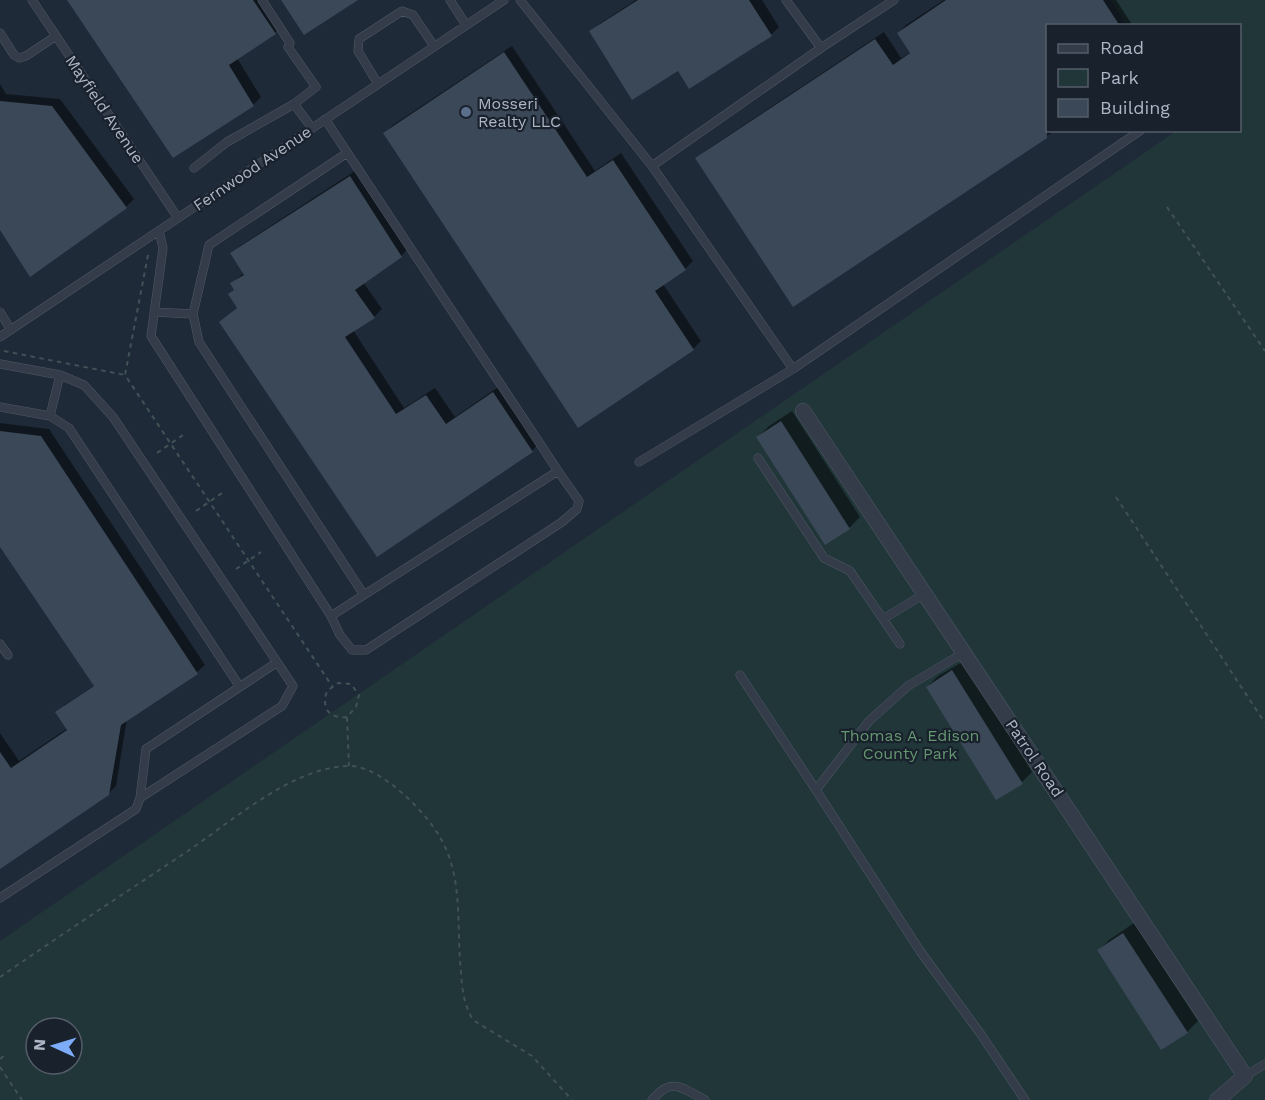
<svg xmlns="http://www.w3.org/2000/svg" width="1265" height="1100" viewBox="0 0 1265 1100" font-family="'Work Sans',sans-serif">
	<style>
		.green { fill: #213639; fill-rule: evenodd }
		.shadow { fill: #0007 }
		.building { fill: #3b4858 }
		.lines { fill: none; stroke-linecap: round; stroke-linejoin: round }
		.service-casing { stroke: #505966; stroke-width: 9 }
		.minor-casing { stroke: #505966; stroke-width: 16 }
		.path { stroke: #3f5356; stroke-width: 2; stroke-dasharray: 4.5 4.5; stroke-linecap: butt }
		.service { stroke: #333c48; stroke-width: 8 }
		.minor { stroke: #333c48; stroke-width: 15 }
		.service-dot { fill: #5c6f8a; stroke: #19212c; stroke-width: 2 }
		.labels { text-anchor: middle; stroke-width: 4.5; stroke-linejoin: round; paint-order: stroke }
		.poi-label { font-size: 16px; fill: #adb6c5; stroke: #19212c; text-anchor: start }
		.street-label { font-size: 16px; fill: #adb6c5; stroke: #19212c }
		.park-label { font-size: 16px; fill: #649670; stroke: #19212c }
	</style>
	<rect width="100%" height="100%" fill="#1f2a38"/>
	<!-- green -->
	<path class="green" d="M1111,0H1265V1100H0V941L1176,131L1240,130V26L1126,25ZM36,1028H72V1064H36Z"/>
	<!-- shadow -->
	<path class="shadow" d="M69,0H266L282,25L275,33L237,58L261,97L253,105Z
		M636,0H762L779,27L771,35L679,69L591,32L599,24Z
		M944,0H1116L1133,26H1048V130H1056L794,305L697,159L705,151L884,32L901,58L911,52L898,33L906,25Z
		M512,46L595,171L621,153L693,261L685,269L663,284L701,341L693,349L385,133L393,125Z
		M0,84L6,94L60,99L134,199L126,207L0,228Z
		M358,169L409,248L401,256L363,282L382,309L374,317L353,330L404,408L435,388L455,417L501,385L539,443L532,451L378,555L221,322L238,307L230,294L235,289L232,283L245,272L232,254L240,246Z
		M792,411L860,517L849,528L758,437L769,426Z
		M0,423L49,429L205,665L197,672L127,719L116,786L108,794L0,867V733L19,761L68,728L57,713L65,705L95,685L0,546Z
		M964,661L1032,772L1022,782L927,687L938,676Z
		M1134,923L1198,1021L1187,1032L1162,1048L1098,951L1109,940Z"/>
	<!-- building -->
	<path class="building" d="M67,0H253L276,34L229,65L254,106L173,158Z
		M281,0H358L304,35Z
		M638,0H749L772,36L689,89L678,71L632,100L589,31Z
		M946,0H1103L1120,26H1047V138L793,307L695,158L875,39L893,65L910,53L897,33Z
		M504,52L587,177L613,160L686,270L655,291L694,350L578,428L383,133Z
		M0,101L52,106L127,208L30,277L0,230Z
		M350,176L402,257L355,290L375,318L345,337L396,414L426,395L446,424L493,392L533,452L377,557L219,322L237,308L228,294L234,290L230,283L244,275L230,253Z
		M781,421L850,529L825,545L756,437Z
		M0,431L41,436L198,674L121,725L109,795L0,869V752L11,768L67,730L55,712L94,686L0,547Z
		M952,670L1023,784L996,800L926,687Z
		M1123,933L1188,1033L1161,1050L1097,950Z"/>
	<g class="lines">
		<!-- service casing -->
		<g class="service-casing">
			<path id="service" d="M32,0L178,218
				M262,0L290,43L288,47L316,87L294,104
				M450,0L466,25
				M520,0L652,166L821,48L786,0
				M0,33L14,55L19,58L26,56L56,36
				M821,48L894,0
				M378,84L358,51L359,39L402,11L413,15L434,46
				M194,168L227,142L294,104L312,128
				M159,231L163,248L151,336L331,616L558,471L325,119
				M0,312L11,330
				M154,312L193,314L209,245L347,153
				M193,314L199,342L364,595
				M0,337L504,0
				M0,364L60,375L84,385L113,417L293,686L282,706L140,798L146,749L276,663
				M793,369L1141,130
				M0,407L50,416L60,375
				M50,416L69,428L240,687
				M758,458L824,558L850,571L900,644
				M639,462L793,369L652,166
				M331,616L340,635L352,650H366L562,522L577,509L579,501L558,471
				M883,619L924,594
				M0,644L8,655
				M963,653L908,686L869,721L816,790L920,951L980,1033L1025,1100
				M740,675L816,790
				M0,898L136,809L140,798
				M1245,1076L1265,1064
				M652,1100C672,1076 682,1088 705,1100"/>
		</g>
		<!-- minor casing -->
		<g class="minor-casing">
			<path id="minor" d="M803,411L1245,1076L1217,1100"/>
		</g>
		<!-- path -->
		<path class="path" d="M1167,207L1265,351
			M148,255L125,375L332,686
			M4,351L125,375
			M157,453L183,435
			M1116,497L1265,723
			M196,511L222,493
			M236,569L261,552
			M347,717C329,719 321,708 327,691L338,683L351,684L359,695L356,707L347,717L349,766
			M0,977C61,935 123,894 185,853C230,823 294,765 351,766C382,767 427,813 441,839C464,880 456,927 461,972C462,989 464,1005 473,1020L532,1056L572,1100
			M0,1059L6,1054
			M0,1067L22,1100"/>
		<!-- service -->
		<use href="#service" class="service"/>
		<!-- minor -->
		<use href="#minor" class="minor"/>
	</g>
	<!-- markers -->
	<circle class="service-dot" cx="466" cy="112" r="6"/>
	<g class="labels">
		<!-- poi labels -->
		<g class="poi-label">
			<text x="478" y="109">Mosseri<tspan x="478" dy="18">Realty LLC</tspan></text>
		</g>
		<!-- street labels -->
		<g class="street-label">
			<text transform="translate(105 109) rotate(56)" y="6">Mayfield Avenue</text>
			<text transform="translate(252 168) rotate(-34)" y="6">Fernwood Avenue</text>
			<text transform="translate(1035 758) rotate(56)" y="6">Patrol Road</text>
		</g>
		<!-- park labels -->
		<g class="park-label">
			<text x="910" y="741">Thomas A. Edison<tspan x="910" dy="18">County Park</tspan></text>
		</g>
	</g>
	<!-- legend -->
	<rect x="1046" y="24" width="195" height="108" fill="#19212c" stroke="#545d69" stroke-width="1.5"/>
	<rect x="1058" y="44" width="30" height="9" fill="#333c48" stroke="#545d69" stroke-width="1.5"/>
	<text x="1100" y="54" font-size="18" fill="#adb6c5">Road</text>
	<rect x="1058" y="69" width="30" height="18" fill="#213639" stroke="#545d69" stroke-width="1.5"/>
	<text x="1100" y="84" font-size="18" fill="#adb6c5">Park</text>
	<rect x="1058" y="99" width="30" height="18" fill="#3b4858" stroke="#545d69" stroke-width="1.5"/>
	<text x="1100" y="114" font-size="18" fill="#adb6c5">Building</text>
	<!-- north arrow -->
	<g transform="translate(54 1046) rotate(274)"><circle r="28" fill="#19212c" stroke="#545d69" stroke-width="1.5"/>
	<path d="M0-4.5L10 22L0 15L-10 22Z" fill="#7dadfa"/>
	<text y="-9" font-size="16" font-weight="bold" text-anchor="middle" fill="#adb6c5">N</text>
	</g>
</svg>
